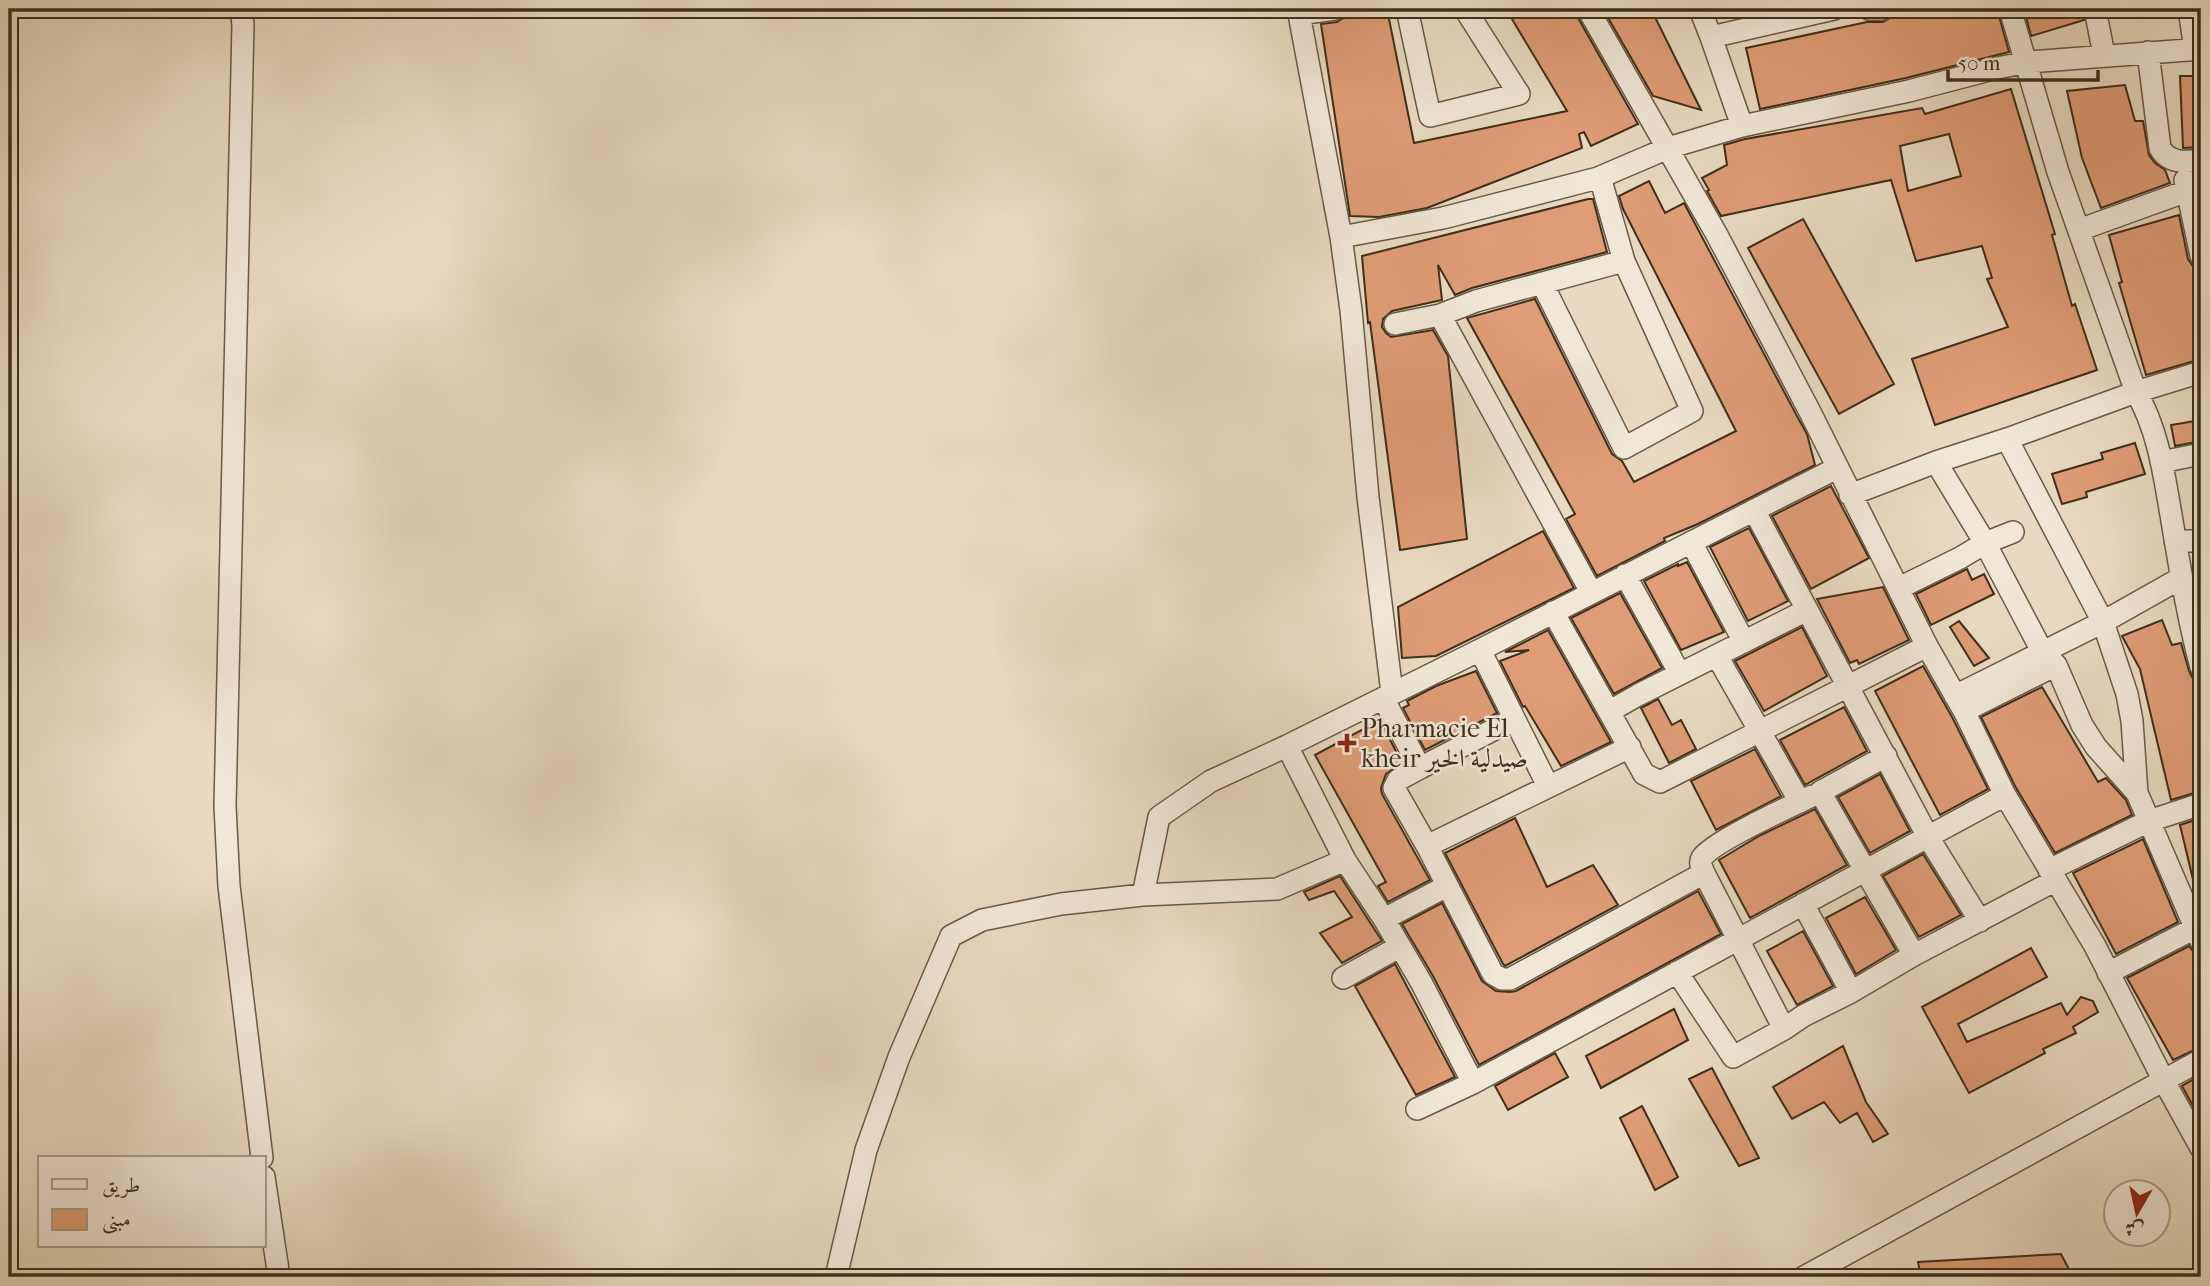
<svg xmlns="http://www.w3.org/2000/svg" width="2210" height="1286" viewBox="0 0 2210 1286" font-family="'IM FELL French Canon',Amiri,serif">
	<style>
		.building { fill: #df9c76; stroke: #3e2f1a; stroke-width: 2; fill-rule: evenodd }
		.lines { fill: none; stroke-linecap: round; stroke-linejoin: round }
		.street-casing { stroke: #685a44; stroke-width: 24 }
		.street { stroke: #f0e7d6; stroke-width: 21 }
		.poi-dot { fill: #8f2418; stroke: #f0e7d6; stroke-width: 2.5 }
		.labels { text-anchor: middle; stroke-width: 5; stroke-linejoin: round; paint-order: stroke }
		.poi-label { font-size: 26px; fill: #3e2f1a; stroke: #f0e7d6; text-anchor: start }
	</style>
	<rect width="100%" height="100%" fill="#e8dac0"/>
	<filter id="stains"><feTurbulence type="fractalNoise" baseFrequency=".00286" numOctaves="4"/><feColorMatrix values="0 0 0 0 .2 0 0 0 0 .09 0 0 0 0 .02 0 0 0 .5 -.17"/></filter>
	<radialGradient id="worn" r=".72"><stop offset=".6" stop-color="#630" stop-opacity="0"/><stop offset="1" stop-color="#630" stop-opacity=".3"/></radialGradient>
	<!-- building -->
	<path class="building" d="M1387,9L1414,143L1567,111L1506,9H1575L1577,16L1638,124L1591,146L1584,132L1579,134L1582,148L1427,208L1379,217L1350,216L1321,24L1337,22L1345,17Z
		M1603,9H1651L1701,110L1653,96Z
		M1927,9H1997L2009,52L1906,78L1760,109L1746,48L1867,22H1883L1893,16Z
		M2024,9H2082L2084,20L2031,36Z
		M2180,76H2201V147L2183,148Z
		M2125,85L2135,121H2143L2149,155L2155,163L2165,170L2170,183L2101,208L2082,158L2067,91Z
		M2011,89L2055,234L2052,235L2072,306L2075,304L2097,370L1935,425L1912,359L2008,327L1987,279L1992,278L1982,246L1916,261L1891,180L1721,216L1707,191L1709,190L1702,178L1727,165L1724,145L1745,139L1922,108L1925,114ZM1949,134L1961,176L1908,191L1900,146Z
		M1649,181L1665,213L1684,203L1798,418L1807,434L1815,465L1698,524L1664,538L1665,541L1597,576L1566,519L1575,514L1467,318L1535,299L1612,454L1622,461L1634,482L1736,431L1623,209L1619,196Z
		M1588,199H1593L1607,252L1472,288L1455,295L1438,265L1442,300L1392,311L1383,319L1382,327L1386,333L1391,337L1433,330L1448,356L1467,539L1400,550L1370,322L1368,323L1362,256Z
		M2179,215L2188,259L2192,265L2197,268L2201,283V359L2146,375L2119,283L2122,282L2109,235Z
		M1803,219L1894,384L1839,414L1748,248Z
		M2201,420V441L2175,446L2171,425Z
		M2135,443L2145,474L2086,492L2087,497L2062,504L2052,474L2103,459L2101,453Z
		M1831,486L1869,558L1811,589L1772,516Z
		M1749,528L1788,601L1748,621L1710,547Z
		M1543,531L1574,588L1436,656L1402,658L1398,607Z
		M1687,562L1724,632L1681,650L1644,581L1678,564V566Z
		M1967,569L1972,580L1984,574L1994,594L1931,625L1916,594Z
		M1883,587L1909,640L1859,664L1857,660L1850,663L1817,599Z
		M1620,593L1662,668L1614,694L1571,618Z
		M2162,620L2172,645L2181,643L2189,671L2192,677L2200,680L2201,685V791L2171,800L2140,669L2122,636Z
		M1959,621L1989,658L1974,666L1950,627Z
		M1802,627L1827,676L1764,711L1735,661Z
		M1548,630L1611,742L1561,766L1525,706L1523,707L1500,661L1529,650L1505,652Z
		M1923,666L1952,717L1988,789L1940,815L1875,691Z
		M1476,671L1497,713L1425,750L1403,708L1409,705L1407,701L1436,686Z
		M2042,687L2098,782L2106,778L2126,800L2132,815L2055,853L2015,786L1981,717Z
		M1658,699L1672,725L1681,720L1696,749L1669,763L1641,708Z
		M1844,707L1867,751L1805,785L1780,740Z
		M1380,720L1402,763L1386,774L1381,788L1382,794L1430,880L1388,902L1378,886L1386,882L1315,755Z
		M1755,749L1781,796L1716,830L1691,781Z
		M1880,774L1910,831L1870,853L1838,797Z
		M1815,809L1847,865L1750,918L1719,860L1759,836Z
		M1515,818L1547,887L1593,865L1618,905L1505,966L1503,964L1445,853Z
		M2201,818V887L2195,888L2180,825Z
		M2143,839L2178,922L2116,954L2073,873Z
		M1923,854L1961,915L1919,937L1883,876Z
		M1340,876L1382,941L1342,963L1320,933L1352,917L1334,891L1309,900L1304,892Z
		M1698,891L1721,934L1479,1065L1433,976L1402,924L1442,903L1482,981L1496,991L1510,992L1516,991Z
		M1865,897L1896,950L1856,974L1826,918Z
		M1803,931L1833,986L1797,1005L1767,951Z
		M2189,946L2194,952L2201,954V1047L2173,1060L2127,978Z
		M2031,948L2047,977L1958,1024L1967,1042L2061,1003L2067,1015L2081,997L2093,1001L2098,1012L2073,1027L2076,1033L2043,1049L2045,1053L1969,1093L1922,1007Z
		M1395,964L1455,1077L1416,1095L1355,986Z
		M1674,1009L1688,1040L1601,1088L1586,1056Z
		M1843,1046L1866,1102L1888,1134L1873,1142L1857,1113L1840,1123L1824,1102L1792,1119L1773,1087Z
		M1555,1053L1568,1077L1508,1110L1495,1086Z
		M1712,1068L1759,1158L1739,1166L1689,1079Z
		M2201,1075V1121L2182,1086Z
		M1642,1106L1678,1177L1655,1190L1620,1118Z
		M2061,1254L2073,1277H1921L1918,1262Z"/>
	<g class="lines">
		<!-- street casing -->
		<g class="street-casing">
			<path id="street" d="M241,9L243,25L225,806L229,886L262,1158
				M1335,9L1299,14L1341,237L1351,310L1368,497L1392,693
				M1407,9L1430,116L1519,94L1465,9
				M1588,9L1717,235L1810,412L1927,646L1964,711L2005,795L2095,946L2164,1081L2201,1148
				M1700,9L1711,37
				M1869,9H1882
				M2010,9L2058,172L2136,392C2157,428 2163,468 2170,509C2179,562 2187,615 2201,667
				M2095,9L2104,55
				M2189,9L2195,49
				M2148,52L2160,148C2169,164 2186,162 2201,160
				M1742,126L1711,37L1834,9
				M2185,180L2201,256
				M2079,230L2187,191
				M1341,237L1443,218L1598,178L1668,148L1742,126L1909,91L1997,68L2028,62L2201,49
				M1542,283L1624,448L1692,411L1624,261
				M1440,315L1476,301L1624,261L1602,184L1598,178
				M1395,324L1440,315L1591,592
				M2007,439L2103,622L2127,694L2132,721L2137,793
				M1936,462L1985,543L2043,653L2056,665L2082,725L2096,747L2137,793L2201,941
				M2161,462L2201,454
				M1850,495L1936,462L2007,439L2136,392L2201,372
				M1754,510L1928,837L1980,921
				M2175,541H2201
				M1691,542L1744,642
				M1625,575L1680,674
				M1899,588L1960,558L1985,543L2013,532
				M1553,612L1644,774L1660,782L1927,646
				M1480,650L1548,786
				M1717,656L1800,802
				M1955,696L2103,622L2181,578
				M1383,698L1420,768L1398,780L1394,788L1427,846L1630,747
				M1610,711L1638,695L1807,610
				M1964,711L2056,665
				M1287,746L1345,860L1384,919L1447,886
				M1886,756L1820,792L1914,955
				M1420,768L1514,719
				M1427,846L1493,974L1502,979H1510L1704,873L1784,1029
				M2049,870L2149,821L2201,804
				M1704,873C1702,868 1699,863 1702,858C1712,842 1791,806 1812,796
				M1143,895L1159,817L1211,781L1287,746L1480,650L1837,468
				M1803,904L1851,992
				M1384,919L1421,982L1473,1083
				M1677,972L1733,1057L1784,1029L1803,1016L1851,992L1914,955L2056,880
				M2108,973L2201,925
				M1343,978L1399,947
				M1417,1109L1473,1083L2005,795
				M264,1177L279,1277
				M836,1277L866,1150L899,1057L951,936L982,920L1061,904L1143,895L1277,889L1345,860
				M1804,1277L2201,1060"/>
		</g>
		<!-- street -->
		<use href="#street" class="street"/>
	</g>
	<!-- markers -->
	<path class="poi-dot" d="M1343.5 732.5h7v7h7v7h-7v7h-7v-7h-7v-7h7z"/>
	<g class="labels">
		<!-- poi labels -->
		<g class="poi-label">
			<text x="1361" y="737">Pharmacie El<tspan x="1361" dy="30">kheir صيدلية الخير</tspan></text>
		</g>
	</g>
	<!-- margin -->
	<rect width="2210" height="1286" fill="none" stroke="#e8dac0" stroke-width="35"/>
	<rect x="10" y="10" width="2189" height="1265" fill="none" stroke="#3e2f1a" stroke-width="3.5"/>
	<rect x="18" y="18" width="2175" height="1251" fill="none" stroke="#3e2f1a" stroke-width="2"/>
	<!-- legend -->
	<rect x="38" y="1156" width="228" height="91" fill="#f0e7d6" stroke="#a99d8b" stroke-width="2"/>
	<rect x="52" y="1179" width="35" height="10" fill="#f0e7d6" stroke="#a99d8b" stroke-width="2"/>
	<text x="102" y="1192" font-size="21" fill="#3e2f1a">طريق</text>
	<rect x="52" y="1209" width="35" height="21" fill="#df9c76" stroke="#a99d8b" stroke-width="2"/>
	<text x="102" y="1226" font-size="21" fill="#3e2f1a">مبنى</text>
	<!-- north arrow -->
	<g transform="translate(2137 1213) rotate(189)"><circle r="33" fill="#f0e7d6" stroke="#a99d8b" stroke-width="2"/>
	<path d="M0-5L12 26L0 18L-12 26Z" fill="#8f2418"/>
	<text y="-10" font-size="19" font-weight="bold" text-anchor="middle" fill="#3e2f1a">ش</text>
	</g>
	<!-- scale -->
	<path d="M1948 70v10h150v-10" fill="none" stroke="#3e2f1a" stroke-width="3.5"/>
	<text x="1958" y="70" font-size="21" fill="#3e2f1a" stroke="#f0e7d6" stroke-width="5" paint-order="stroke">50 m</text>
	<rect width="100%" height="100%" filter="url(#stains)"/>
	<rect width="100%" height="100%" fill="url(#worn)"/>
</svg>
